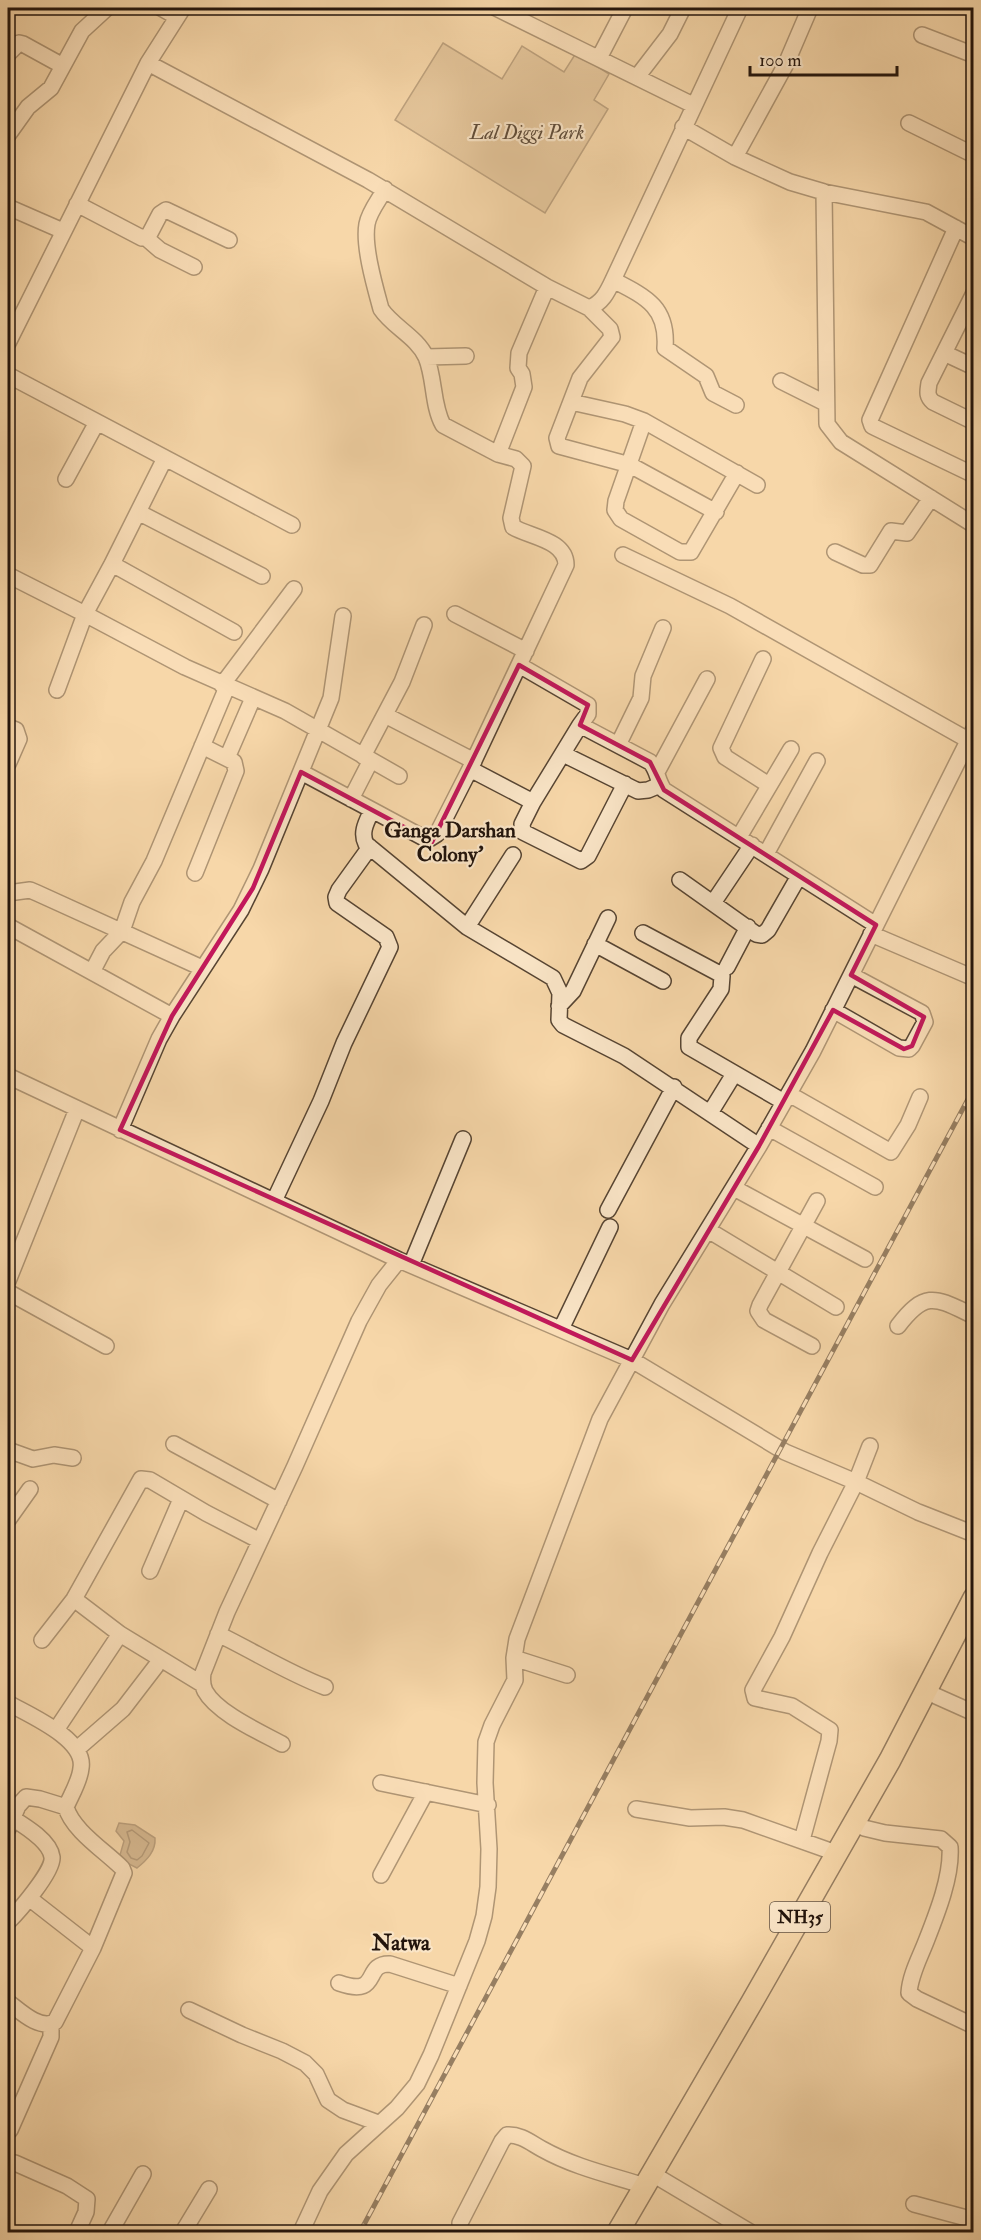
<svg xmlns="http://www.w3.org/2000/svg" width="981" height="2240" viewBox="0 0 981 2240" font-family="'IM FELL Double Pica',serif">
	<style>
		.green { fill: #d3b68e; stroke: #7a654d; stroke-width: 1.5 }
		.water { fill: #af9574; stroke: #77614a; stroke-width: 1.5 }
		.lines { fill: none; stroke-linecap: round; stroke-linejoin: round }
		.shore { stroke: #685440; stroke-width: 1.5 }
		.minor-casing { stroke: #574533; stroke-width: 18 }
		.highway-casing { stroke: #22140c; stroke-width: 24 }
		.minor { stroke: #fae5c7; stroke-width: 15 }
		.highway { stroke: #f7d7a9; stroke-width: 21 }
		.rail-casing { stroke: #22140c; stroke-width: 5 }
		.rail { stroke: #fae5c7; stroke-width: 3; stroke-dasharray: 9; stroke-linecap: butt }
		.marked { fill: none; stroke: #c2185b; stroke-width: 4.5; stroke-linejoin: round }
		.labels { text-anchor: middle; stroke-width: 4.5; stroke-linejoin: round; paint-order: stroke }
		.shield { fill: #fae5c7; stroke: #635344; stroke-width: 1.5 }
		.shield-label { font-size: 18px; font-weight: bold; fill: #22140c }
		.park-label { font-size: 20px; font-style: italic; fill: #604d3a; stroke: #fae5c7 }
		.neighbourhood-label { font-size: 21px; font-weight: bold; fill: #22140c; stroke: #fae5c7 }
		.quarter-label { font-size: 22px; font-weight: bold; fill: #22140c; stroke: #fae5c7 }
	</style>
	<rect width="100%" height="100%" fill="#f7d7a9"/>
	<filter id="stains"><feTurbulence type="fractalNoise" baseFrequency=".00333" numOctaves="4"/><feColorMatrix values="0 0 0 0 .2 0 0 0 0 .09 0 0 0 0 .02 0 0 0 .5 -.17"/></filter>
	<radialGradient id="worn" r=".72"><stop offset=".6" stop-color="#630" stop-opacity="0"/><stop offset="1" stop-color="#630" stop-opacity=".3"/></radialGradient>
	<!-- green -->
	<path class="green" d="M443,43L502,79L522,46L564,72L576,53L609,74L594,100L608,109L545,213L395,120Z"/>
	<!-- water -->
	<path class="water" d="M119,1823L135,1825L155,1838C156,1851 147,1860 137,1868L127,1863L120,1855L124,1841L116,1831Z"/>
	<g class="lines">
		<!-- shore -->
		<path class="shore" d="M132,1830L149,1843L142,1856L137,1860L131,1858L127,1852L130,1842L127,1832Z"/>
		<!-- minor casing -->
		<g class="minor-casing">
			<path id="minor" d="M161,8L177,17
				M496,8L693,105
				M922,35L974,55
				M8,54L19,43L23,44L63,66
				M599,58L625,8
				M148,63L368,180L547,287L589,308C602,303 607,293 613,280L740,8
				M637,77L670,34L683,8
				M909,123L974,155
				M683,127L735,157L790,182L824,192L926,212L974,238
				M8,135L28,107L51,88L82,31L107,8
				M735,157L786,64L810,8
				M385,189C379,200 369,212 367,224C363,246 375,287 381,309C393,327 417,337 426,357C435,378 432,405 443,425L498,454L524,387L522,374L518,368L519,353L547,287
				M824,192L827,424L841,442L974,525
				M77,204L142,238L149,235L160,214L166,210L229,240
				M8,207L63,231
				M956,228L870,420L872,426L876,428L974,475
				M145,237L160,250L194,267
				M613,280C646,297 668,307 665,348L706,376L713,393L736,405
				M974,293L929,383C928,391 926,396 933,402L974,422
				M589,308L610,329L612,337L580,378L557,438L559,446L630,465L716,512
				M8,343L148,63L183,8
				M944,353L974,367
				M426,357L466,356
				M8,375L292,525
				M781,381L825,403
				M571,402L625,414L644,421L757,485
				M644,421L616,501L615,510L621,519L680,552H691L737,473
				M66,479L97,422
				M138,512L262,576
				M835,552L863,565H870L891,531L907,533L931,498
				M623,555L730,606L968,740
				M112,564L234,632
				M8,575L85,614L185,667L285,711L399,776
				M455,614L526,651
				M763,659L721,748L725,757L769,785
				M519,665L588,705V714L580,725
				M222,685L294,589
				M57,690L85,614L112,564L165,458
				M385,715L474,761
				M8,727L16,730L19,739L8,764
				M618,745L641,698L643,676L663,628
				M563,754L638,791L648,790L660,785
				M363,756L402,682L424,625
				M227,758L253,698
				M470,769L533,802L580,725L650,762C658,770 657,781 664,790L876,925
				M301,772L372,810C367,821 360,832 366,844L467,927L553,978L560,993L559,1020L563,1025L624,1056L759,1146
				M657,772L707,679
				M351,799L371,760
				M533,802L522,824L523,832L581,861L588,856L625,784
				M372,810L424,838L429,839L437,834L470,769L566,565C566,540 530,537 513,527L511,518L523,466L516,459L498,454
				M739,837L791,749
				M766,854L817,761
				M195,873L236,771L234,762L202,746
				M680,880L756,934L762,935L768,930L799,876
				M8,893L30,890L37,893L202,968
				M713,903L752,845
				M8,926L172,1016
				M467,927L513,855
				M643,933L718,973L722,976L721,989L689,1038V1047L784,1102
				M871,934L974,978
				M595,944L663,981
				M727,967L748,927
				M92,972L103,951L122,931L132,902L154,861L227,687
				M559,1006L573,991L608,918
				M833,1010L899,1048L909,1049L912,1046L925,1022L922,1013L851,975
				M8,1076L399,1260L632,1360L785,1452L856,1482L918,1512L974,1534
				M789,1094L891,1152L908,1125L920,1097
				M710,1113L734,1074
				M769,1128L875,1187
				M120,1130L159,1039L172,1016L241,910L261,869L331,698L343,616
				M734,1188L865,1259
				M274,1201L321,1101L344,1043L390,947L386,937L337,903L336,897L339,890L370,847
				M608,1210L674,1087
				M708,1230L836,1307
				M411,1265L463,1139
				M8,1281L77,1109
				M8,1292L106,1346
				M898,1326C926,1289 936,1298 974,1316
				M561,1329L610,1227
				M812,1346L764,1320L758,1311L760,1305L817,1201
				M174,1444L279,1501
				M8,1450L33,1459L54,1455L73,1458
				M8,1520L30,1489
				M150,1571L181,1499
				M74,1599L120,1634L202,1684
				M218,1634C255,1652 288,1673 325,1687
				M42,1640L74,1599L141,1479L150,1480L206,1513L260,1541
				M514,1658L567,1675
				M936,1696L974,1713
				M8,1703C29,1715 86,1739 81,1768C80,1781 71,1795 66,1807C72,1830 105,1851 122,1868L124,1873L93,1948L55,2022C39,2030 20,2011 8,2002
				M56,1730L120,1634
				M282,1744C260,1732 217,1713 205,1691C202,1685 202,1680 203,1673L227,1612L295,1466L359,1321L379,1285L399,1260
				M77,1749L123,1709L156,1666
				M381,1783L488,1805
				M636,1809L690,1818L724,1817L743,1820L836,1853
				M864,1828L885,1833L941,1839L950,1847C952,1877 936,1916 925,1944C919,1959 910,1976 909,1993L917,1999L974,2026
				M8,1829L18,1806L26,1797L40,1799L66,1807
				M802,1840L829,1741L830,1730L792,1706L755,1698L753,1690L782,1637L820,1553L856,1482L870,1446
				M381,1875L426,1792
				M29,1898L93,1948
				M8,1922C18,1912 54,1871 52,1857C50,1841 25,1826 12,1818
				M339,1983C382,1998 362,1963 390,1964L459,1986
				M189,2010L242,2035L282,2051L305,2063L316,2074L328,2100L343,2110L378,2123
				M10,2130L51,2037V2024
				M15,2163L67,2186L87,2199L86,2212L77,2232
				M661,2179L750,2232
				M914,2204L974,2220
				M460,2223L502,2141L507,2135C520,2134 531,2143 542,2149C574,2167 610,2175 645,2186
				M110,2232L143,2174
				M183,2232L209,2189
				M301,2232L320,2191L346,2154L397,2108L417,2084L431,2055L477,1941L484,1916L488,1887L489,1849L485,1783L486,1742L492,1725L515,1680L514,1658L517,1639L600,1419L662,1304L759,1146L813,1051L974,729"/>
		</g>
		<!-- highway casing -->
		<g class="highway-casing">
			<path id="highway" d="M618,2232L752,2002L890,1760L974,1598"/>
		</g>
		<!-- minor -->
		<use href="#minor" class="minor"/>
		<!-- highway -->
		<use href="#highway" class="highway"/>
		<!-- rail casing -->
		<g class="rail-casing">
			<path id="rail" d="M360,2232L974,1088"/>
		</g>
		<!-- rail -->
		<use href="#rail" class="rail"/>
	</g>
	<!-- marked area -->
	<path d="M0 0H981V2240H0ZM519,665L588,705L580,725L650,762L664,790L876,925L851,975L924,1017L912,1046L904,1049L833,1010L759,1146L632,1360L120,1130L172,1016L253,888L301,772L432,842Z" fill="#f7d7a9" fill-opacity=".55" fill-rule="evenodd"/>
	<path class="marked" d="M519,665L588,705L580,725L650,762L664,790L876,925L851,975L924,1017L912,1046L904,1049L833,1010L759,1146L632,1360L120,1130L172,1016L253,888L301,772L432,842Z"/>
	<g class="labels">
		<!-- shield labels -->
		<rect class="shield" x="770" y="1902" width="60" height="30" rx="4.5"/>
		<g class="shield-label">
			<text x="800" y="1923">NH35</text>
		</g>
		<!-- park labels -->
		<g class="park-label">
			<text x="527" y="139">Lal Diggi Park</text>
		</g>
		<!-- neighbourhood labels -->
		<g class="neighbourhood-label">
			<text x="450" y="837">Ganga Darshan<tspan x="450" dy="24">Colony'</tspan></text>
		</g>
		<!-- quarter labels -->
		<g class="quarter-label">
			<text x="401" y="1950">Natwa</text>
		</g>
	</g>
	<!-- margin -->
	<rect width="981" height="2240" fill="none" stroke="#f7d7a9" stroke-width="30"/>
	<rect x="9" y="9" width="963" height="2222" fill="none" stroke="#22140c" stroke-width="3"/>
	<rect x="15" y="15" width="951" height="2210" fill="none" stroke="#22140c" stroke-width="1.5"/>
	<!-- scale -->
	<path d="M750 66v9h147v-9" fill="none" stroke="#22140c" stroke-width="3"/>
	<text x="759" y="66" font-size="18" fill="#22140c" stroke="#fae5c7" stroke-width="4.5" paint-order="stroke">100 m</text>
	<rect width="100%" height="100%" filter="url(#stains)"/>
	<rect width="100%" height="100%" fill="url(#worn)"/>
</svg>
